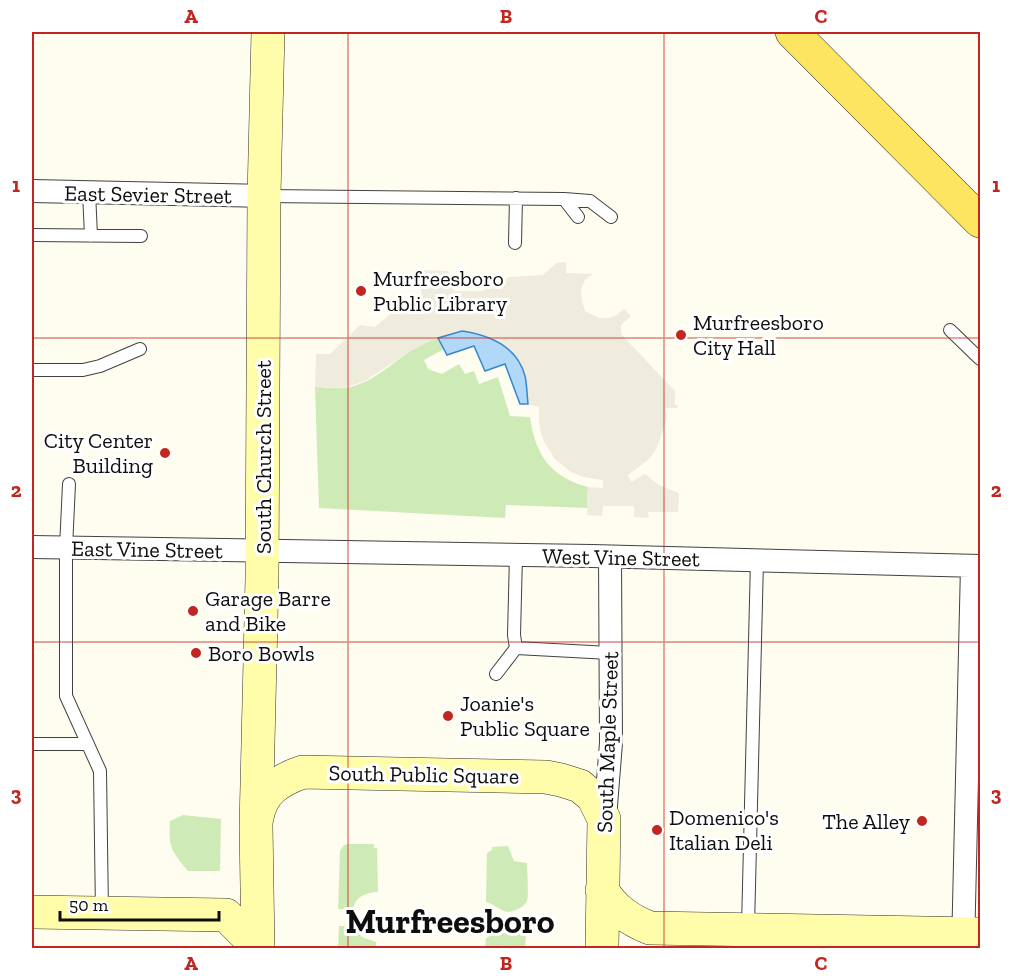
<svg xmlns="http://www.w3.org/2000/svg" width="1012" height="980" viewBox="0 0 1012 980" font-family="'Zilla Slab',serif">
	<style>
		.green { fill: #ceebb7 }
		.plaza { fill: #efecdd }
		.water { fill: #b1d8f8; stroke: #3687d2; stroke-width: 1.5 }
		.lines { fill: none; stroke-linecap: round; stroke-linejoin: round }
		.lane-casing { stroke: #414141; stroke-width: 14 }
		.street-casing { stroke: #414141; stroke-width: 24 }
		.secondary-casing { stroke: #303030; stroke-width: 34 }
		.primary-casing { stroke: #1f1f1f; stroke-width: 34 }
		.lane { stroke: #fff; stroke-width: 12 }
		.street { stroke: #fff; stroke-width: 22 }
		.secondary { stroke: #fffdaa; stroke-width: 33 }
		.primary { stroke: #fde461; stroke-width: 33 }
		.grid { fill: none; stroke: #c32621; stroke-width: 1.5; stroke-opacity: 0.55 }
		.poi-dot { fill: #c32621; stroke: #fff; stroke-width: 2 }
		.labels { text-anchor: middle; stroke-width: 6; stroke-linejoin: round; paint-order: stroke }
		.street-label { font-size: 22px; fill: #0e0e0e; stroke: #fff }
		.poi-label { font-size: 22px; fill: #0e0e0e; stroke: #fff; text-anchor: start }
		.town-label { font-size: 34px; font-weight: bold; fill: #0e0e0e; stroke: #fff }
		.neatline { fill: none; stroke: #c32621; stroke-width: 2 }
		.grid-label { font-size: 20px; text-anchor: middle; font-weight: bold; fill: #c32621 }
	</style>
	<rect width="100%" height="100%" fill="#fffdef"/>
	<!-- green -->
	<path class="green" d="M438,338L444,349L424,360L428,369L442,374L459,364L465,374L474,371L479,384L498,377L510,416L530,417C535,454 550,477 588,487L587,508L506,505L505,518L319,508L315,387C324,387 335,389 344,388C380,384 403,347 438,338Z
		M183,815L221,819L220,871H188C172,851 168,848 170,821Z
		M348,844H374V848H377L378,892C366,892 355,897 353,909H338L340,851L344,845Z
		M508,846L514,861L527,863C527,871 529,895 527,901C524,908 513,912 507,912C501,911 494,904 486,902L487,853L492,850V847Z
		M504,925L519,927L522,936H526L525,948H485L486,938C494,935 496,928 504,925Z
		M339,926H352L362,937L376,942V948H338Z"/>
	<!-- plaza -->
	<path class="plaza" d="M566,262V273L593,274L585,280L581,289L582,301L585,311L599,318H608L617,315L624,309L631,316L621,325V334L675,391V405H678L677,408H665L667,416L664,428L656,450L648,460L628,475L631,482L645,474L659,485L679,493L678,512H648L649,518L634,517V506H603L602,516L587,515L588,487L603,488V480L583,477L571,472L555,459L544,442L541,433L539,422V407L528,404L525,375L462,331L434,339L407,353L365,381L344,388L315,387L316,354H330L360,325L375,327L395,310L421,311V270L448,271L454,291H483L492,283L510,277L543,275L556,263Z"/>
	<!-- water -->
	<path class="water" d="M462,331C489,335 517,346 525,376C527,385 527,395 528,404H520L505,364L485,371L474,346L447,355L438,338Z"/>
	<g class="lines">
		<!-- lane casing -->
		<g class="lane-casing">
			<path id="lane" d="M89,192L91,236
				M264,196L564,199L578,217
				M564,199L590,201L611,217
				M32,235L141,236
				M515,243L516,198
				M950,330L980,359
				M32,370H83L100,366L140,349
				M69,484L66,548V696L100,771L102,913
				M516,648L514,635L516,555
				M496,674L516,648L610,653
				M32,744H88
				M748,927L757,560"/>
		</g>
		<!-- street casing -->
		<g class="street-casing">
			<path id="street" d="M32,191L264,196
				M32,547L592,556L980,566
				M605,818L611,743L610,557
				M963,948L972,566"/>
		</g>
		<!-- secondary casing -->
		<g class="secondary-casing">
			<path id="secondary" d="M257,818C261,792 279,780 303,772L546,777L561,780L580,786L593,797L604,819L602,948
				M602,890C614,909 629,920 650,928L980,934
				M32,912L226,915L258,947
				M258,948L256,826L262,578L264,196L268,32"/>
		</g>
		<!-- primary casing -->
		<g class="primary-casing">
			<path id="primary" d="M792,32L980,221"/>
		</g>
		<!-- lane -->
		<use href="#lane" class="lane"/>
		<!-- street -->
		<use href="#street" class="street"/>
		<!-- secondary -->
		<use href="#secondary" class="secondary"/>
		<!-- primary -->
		<use href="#primary" class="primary"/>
	</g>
	<!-- grid -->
	<path class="grid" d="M348,32V948M664,32V948M32,338H980M32,642H980"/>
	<!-- markers -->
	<g class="poi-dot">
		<circle cx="361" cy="291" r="6"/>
		<circle cx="681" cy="335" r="6"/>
		<circle cx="165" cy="453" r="6"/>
		<circle cx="193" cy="611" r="6"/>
		<circle cx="196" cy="653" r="6"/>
		<circle cx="448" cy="716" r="6"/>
		<circle cx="922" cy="821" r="6"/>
		<circle cx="657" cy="830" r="6"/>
	</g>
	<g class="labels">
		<!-- street labels -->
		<g class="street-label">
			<text transform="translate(148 194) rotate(1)" y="8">East Sevier Street</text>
			<text transform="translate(263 457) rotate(-90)" y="8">South Church Street</text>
			<text transform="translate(147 549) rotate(1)" y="8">East Vine Street</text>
			<text transform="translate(621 557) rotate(1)" y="8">West Vine Street</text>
			<text transform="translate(607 742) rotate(-88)" y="8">South Maple Street</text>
			<text transform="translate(424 774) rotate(1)" y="8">South Public Square</text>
		</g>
		<!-- poi labels -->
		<g class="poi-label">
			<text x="373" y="286">Murfreesboro<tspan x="373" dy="25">Public Library</tspan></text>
			<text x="693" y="330">Murfreesboro<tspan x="693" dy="25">City Hall</tspan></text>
			<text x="153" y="448" text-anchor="end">City Center<tspan x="153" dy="25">Building</tspan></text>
			<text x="205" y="606">Garage Barre<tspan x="205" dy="25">and Bike</tspan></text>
			<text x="208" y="661">Boro Bowls</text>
			<text x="460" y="711">Joanie's<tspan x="460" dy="25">Public Square</tspan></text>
			<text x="669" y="825">Domenico's<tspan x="669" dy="25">Italian Deli</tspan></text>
			<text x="910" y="829" text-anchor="end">The Alley</text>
		</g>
		<!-- town labels -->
		<g class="town-label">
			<text x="450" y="933">Murfreesboro</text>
		</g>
	</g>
	<!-- border -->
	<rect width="1012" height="980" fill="none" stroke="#ffffff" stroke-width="66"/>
	<!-- scale -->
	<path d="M60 911v9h159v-9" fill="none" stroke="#0e0e0e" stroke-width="3"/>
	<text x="69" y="911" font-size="18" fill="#0e0e0e" stroke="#ffffff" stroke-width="4.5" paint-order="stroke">50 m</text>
	<rect x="33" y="33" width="946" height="914" class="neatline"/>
	<g class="grid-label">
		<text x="191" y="23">A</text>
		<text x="506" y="23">B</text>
		<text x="821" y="23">C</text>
		<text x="16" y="192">1</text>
		<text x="996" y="192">1</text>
		<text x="16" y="497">2</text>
		<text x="996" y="497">2</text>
		<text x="16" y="801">3</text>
		<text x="996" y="801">3</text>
		<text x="191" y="970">A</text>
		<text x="506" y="970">B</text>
		<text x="821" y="970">C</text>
	</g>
</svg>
